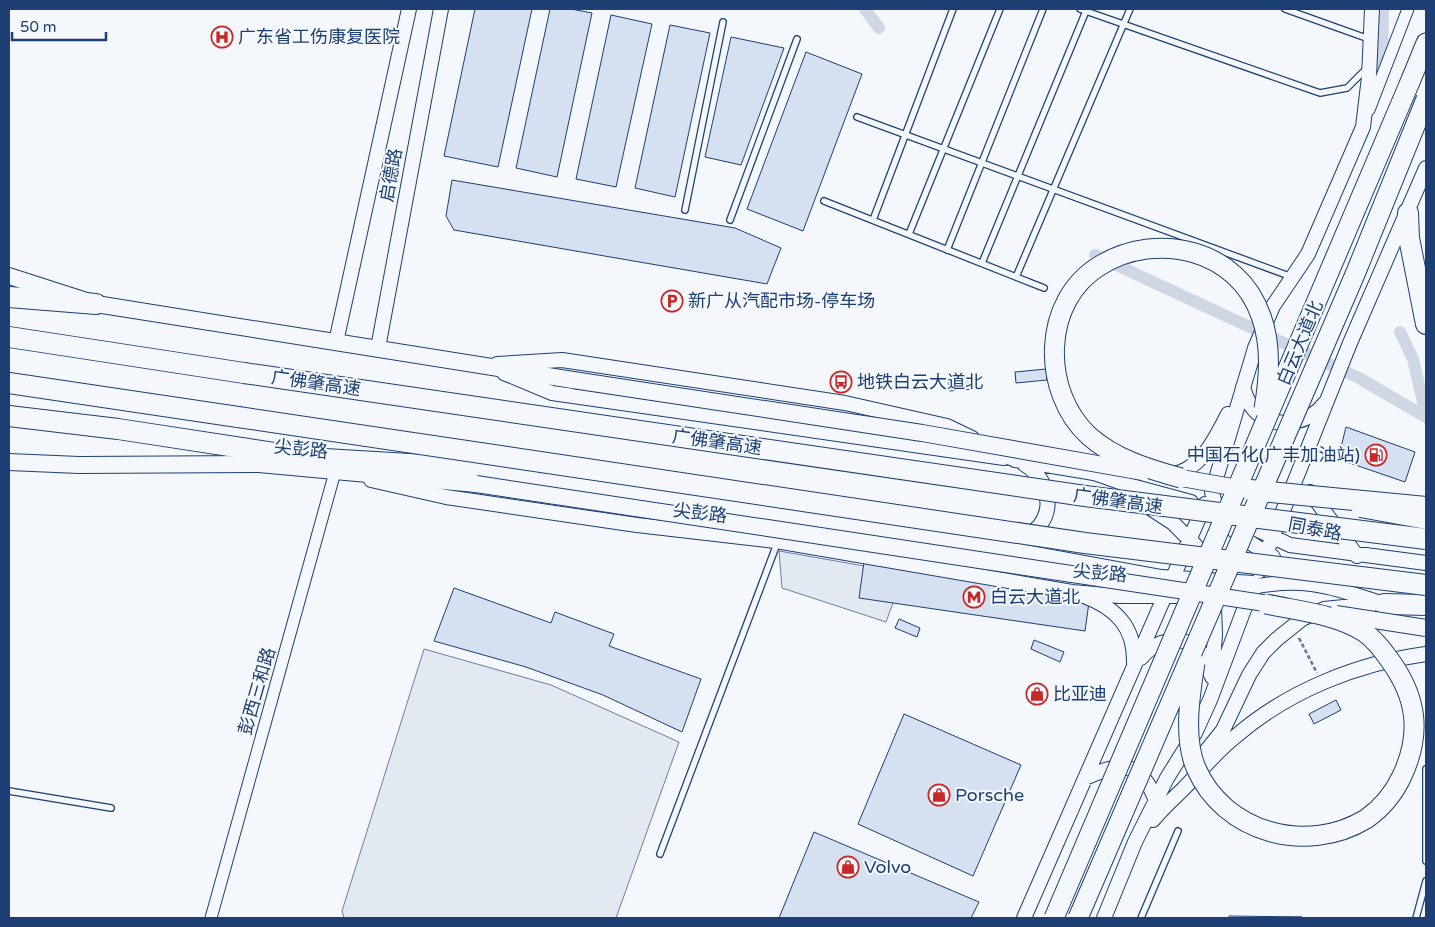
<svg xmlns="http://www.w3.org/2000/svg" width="1435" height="927" viewBox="0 0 1435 927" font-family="'Varela Round','Noto Sans SC',sans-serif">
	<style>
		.green { fill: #e3e9f0; stroke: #687fa3 }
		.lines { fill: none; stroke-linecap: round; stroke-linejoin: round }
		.canal { stroke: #cfd7e4; stroke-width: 12 }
		.building { fill: #d5e0f0; stroke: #1d3f73 }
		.service-casing { stroke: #1d3f73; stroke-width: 8 }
		.minor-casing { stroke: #1d3f73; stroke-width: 13 }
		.tertiary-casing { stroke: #1d3f73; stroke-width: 16 }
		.secondary-casing { stroke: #1d3f73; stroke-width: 18 }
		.trunk-casing { stroke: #1d3f73; stroke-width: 21 }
		.motorway-casing { stroke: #1d3f73; stroke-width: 22 }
		.path { stroke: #5e769c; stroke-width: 2.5; stroke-dasharray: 4 2.5; stroke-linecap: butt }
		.service { stroke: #f4f7fb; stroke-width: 5.5 }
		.minor { stroke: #f4f7fb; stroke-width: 11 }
		.tertiary { stroke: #f4f7fb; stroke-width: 14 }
		.secondary { stroke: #f4f7fb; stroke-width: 16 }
		.trunk { stroke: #f4f7fb; stroke-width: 19 }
		.motorway { stroke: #f4f7fb; stroke-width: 20 }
		.secondary-bridge-casing { stroke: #1d3f73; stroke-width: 18; stroke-linecap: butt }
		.trunk-bridge-casing { stroke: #1d3f73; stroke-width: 21; stroke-linecap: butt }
		.motorway-bridge-casing { stroke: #1d3f73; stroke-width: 22; stroke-linecap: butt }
		.secondary-bridge { stroke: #f4f7fb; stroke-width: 16 }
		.trunk-bridge { stroke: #f4f7fb; stroke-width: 19 }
		.motorway-bridge { stroke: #f4f7fb; stroke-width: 20 }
		.labels { text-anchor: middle; stroke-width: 4; stroke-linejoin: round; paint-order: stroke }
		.poi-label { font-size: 18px; fill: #1d3f73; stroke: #f4f7fb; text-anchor: start }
		.street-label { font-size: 18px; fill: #1d3f73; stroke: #f4f7fb }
	</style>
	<rect width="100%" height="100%" fill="#f4f7fb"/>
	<!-- green -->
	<path class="green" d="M779,551L904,573L886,622L782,588Z
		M424,649L551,685L679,742L616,918H344L342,911Z"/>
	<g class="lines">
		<!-- canal -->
		<path class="canal" d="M865,9L879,28
			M1382,77L1383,9
			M1095,255L1359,378L1426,417
			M1400,332L1413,359L1426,415"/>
	</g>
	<!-- building -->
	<path class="building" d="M475,9H532L498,167L444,156Z
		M550,9H571L592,13L557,177L516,168Z
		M611,15L652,24L616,187L576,179Z
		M670,25L710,33L675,197L635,188Z
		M731,37L784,48L741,165L705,157Z
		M806,52L862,74L803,231L747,209Z
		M452,180L735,228L781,248L767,284L454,230L446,216Z
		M1046,369L1047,380L1016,383L1015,372Z
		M974,376L975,389L949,391L948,379Z
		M1346,427L1415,452L1405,482L1338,459Z
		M864,562L1090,595L1085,631L859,598Z
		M454,588L551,623L555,612L614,634L609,646L701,679L682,732L603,695L526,667L434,641Z
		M899,619L920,628L917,637L895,628Z
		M1034,640L1064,652L1060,662L1031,649Z
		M1336,700L1341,710L1314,724L1309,714Z
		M904,714L1021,765L973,876L858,824Z
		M814,832L979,902L971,918H779Z
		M1229,916L1302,917L1229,918Z"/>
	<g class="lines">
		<!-- service casing -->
		<g class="service-casing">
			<path id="service" d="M1080,9L1320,93L1347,88L1367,68
				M1285,9L1369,39
				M857,117L1292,277
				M824,201L1044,288
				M685,210L723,22
				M730,220L797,39
				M873,220L953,9
				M909,234L1000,9
				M947,250L1043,9
				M982,263L1086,11
				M1016,277L1130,9
				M1426,769V861
				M9,791L111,808
				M660,854L775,549L776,541
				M1141,918L1178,831
				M1416,918L1426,881"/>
		</g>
		<!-- minor casing -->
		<g class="minor-casing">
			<path id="minor" d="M1369,110L1408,9
				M211,918L335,472"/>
		</g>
		<!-- tertiary casing -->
		<g class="tertiary-casing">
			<path id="tertiary" d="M336,342L409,9
				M378,348L441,9
				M497,364L562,360L845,403L947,426L972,438
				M504,373L552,393L1004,458
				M1243,387C1246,398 1252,410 1261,416C1280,429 1311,422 1324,404
				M993,449L1015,460L1094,473L1128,485L1191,502
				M1024,464C1044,475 1056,504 1040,525C1036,530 1030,534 1025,538
				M1169,475C1201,471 1215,439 1228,414
				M371,480L446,497L637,525L776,541L1072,592L1119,596H1180
				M1310,492L1357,556
				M1147,506L1173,523L1196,546
				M1239,521L1290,545L1426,563
				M1273,557C1246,540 1218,526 1212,492L1255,348L1273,306L1308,254L1363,127L1369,77L1372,9
				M1259,571L1350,343L1426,168
				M1246,588C1305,576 1328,586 1384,604
				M1084,596C1116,608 1135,627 1134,663
				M1141,658C1164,630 1204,635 1210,673
				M1212,677L1215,634L1214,607
				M1199,760L1223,730L1249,675L1263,653L1277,639L1302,619L1324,609L1373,604
				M1085,778C1120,762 1141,760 1156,801
				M1153,820C1164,806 1176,797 1188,784C1203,768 1218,750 1236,736C1288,691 1358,663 1426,654
				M1024,918L1205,504
				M1104,918L1135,842L1167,778L1195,733L1210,700L1251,591"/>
		</g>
		<!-- secondary casing -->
		<g class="secondary-casing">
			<path id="secondary" d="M9,276L96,304L573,380
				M9,462L79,465L259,464L476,484"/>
		</g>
		<!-- trunk casing -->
		<g class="trunk-casing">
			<path id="trunk" d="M1410,82L1426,43"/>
		</g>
		<!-- motorway casing -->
		<g class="motorway-casing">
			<path id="motorway" d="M1408,213L1409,238L1426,324
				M9,297L96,304
				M9,337L244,373
				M9,383L238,417
				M9,416L118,429L321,460
				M308,458L426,465L1008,552L1161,580L1253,586
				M1384,604L1426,605"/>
		</g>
		<!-- path -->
		<path class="path" d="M1299,638L1317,673"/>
		<!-- service -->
		<use href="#service" class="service"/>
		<!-- minor -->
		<use href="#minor" class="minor"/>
		<!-- tertiary -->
		<use href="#tertiary" class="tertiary"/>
		<!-- secondary -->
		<use href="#secondary" class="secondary"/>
		<!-- trunk -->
		<use href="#trunk" class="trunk"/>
		<!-- motorway -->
		<use href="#motorway" class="motorway"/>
		<!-- secondary-bridge casing -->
		<g class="secondary-bridge-casing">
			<path id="secondary-bridge" d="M573,380L922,433L1143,472
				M1170,476L1249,490
				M476,484L1277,605
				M1360,509L1426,521
				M1336,614L1426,628"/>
		</g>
		<!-- trunk-bridge casing -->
		<g class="trunk-bridge-casing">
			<path id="trunk-bridge" d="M1181,478C1148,469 1115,459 1089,436C1041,392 1041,300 1101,265C1157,231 1238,249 1261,316C1272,346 1269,379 1264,409
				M1195,663C1190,695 1183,738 1196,768C1224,833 1307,855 1366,819C1382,808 1394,793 1402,776C1422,733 1417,697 1389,659C1382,649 1374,639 1364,632C1336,614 1298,611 1266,604
				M1054,918L1410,82
				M1078,918L1356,272L1426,99"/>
		</g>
		<!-- motorway-bridge casing -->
		<g class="motorway-bridge-casing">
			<path id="motorway-bridge" d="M244,373L1085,496L1426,539
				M238,417L1085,543L1426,585
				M1250,490L1426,507"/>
		</g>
		<!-- secondary-bridge -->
		<use href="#secondary-bridge" class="secondary-bridge"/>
		<!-- trunk-bridge -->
		<use href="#trunk-bridge" class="trunk-bridge"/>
		<!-- motorway-bridge -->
		<use href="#motorway-bridge" class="motorway-bridge"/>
	</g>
	<!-- icons -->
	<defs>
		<g id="hospital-ring" transform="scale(1.125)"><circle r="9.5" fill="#f4f7fb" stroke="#c62828" stroke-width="1.5"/><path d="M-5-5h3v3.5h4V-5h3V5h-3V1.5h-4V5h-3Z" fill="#c62828"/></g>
		<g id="parking-ring" transform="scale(1.125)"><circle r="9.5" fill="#f4f7fb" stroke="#c62828" stroke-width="1.5"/><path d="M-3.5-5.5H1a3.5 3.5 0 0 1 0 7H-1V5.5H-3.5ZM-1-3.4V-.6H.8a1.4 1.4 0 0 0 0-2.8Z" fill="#c62828"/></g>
		<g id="bus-ring" transform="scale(1.125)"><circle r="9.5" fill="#f4f7fb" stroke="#c62828" stroke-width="1.5"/><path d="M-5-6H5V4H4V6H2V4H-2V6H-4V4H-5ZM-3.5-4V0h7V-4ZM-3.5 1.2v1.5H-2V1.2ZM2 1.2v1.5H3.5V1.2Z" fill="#c62828"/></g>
		<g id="fuel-ring" transform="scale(1.125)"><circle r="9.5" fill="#f4f7fb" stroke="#c62828" stroke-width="1.5"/><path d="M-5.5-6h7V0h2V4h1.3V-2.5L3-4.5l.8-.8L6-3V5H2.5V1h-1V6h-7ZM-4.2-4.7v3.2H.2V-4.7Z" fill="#c62828"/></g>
		<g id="metro-ring" transform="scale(1.125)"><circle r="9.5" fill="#f4f7fb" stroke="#c62828" stroke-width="1.5"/><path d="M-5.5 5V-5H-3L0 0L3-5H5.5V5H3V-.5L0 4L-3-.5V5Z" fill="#c62828"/></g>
		<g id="shop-ring" transform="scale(1.125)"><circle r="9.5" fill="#f4f7fb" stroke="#c62828" stroke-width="1.5"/><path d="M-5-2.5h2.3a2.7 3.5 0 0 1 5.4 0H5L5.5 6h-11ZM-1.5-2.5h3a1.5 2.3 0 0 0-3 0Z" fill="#c62828"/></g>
	</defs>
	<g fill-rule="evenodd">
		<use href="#hospital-ring" x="222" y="37"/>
		<use href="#parking-ring" x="672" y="301"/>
		<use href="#bus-ring" x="841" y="382"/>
		<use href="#fuel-ring" x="1376" y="455"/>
		<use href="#metro-ring" x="974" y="597"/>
		<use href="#shop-ring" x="1037" y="694"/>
		<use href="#shop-ring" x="939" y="795"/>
		<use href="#shop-ring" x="848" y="867"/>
	</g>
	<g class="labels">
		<!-- poi labels -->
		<g class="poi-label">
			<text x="238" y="43">广东省工伤康复医院</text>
			<text x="688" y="307">新广从汽配市场-停车场</text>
			<text x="857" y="388">地铁白云大道北</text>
			<text x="1360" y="461" text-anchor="end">中国石化(广丰加油站)</text>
			<text x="990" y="603">白云大道北</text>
			<text x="1053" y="700">比亚迪</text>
			<text x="955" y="801">Porsche</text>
			<text x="864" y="873">Volvo</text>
		</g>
		<!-- street labels -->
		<g class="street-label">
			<text transform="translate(391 175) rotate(-80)" y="6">启德路</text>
			<text transform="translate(1300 343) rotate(-67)" y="6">白云大道北</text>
			<text transform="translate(316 383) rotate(8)" y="6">广佛肇高速</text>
			<text transform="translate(717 442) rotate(8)" y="6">广佛肇高速</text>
			<text transform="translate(301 449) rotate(6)" y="6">尖彭路</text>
			<text transform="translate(1118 501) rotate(8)" y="6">广佛肇高速</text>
			<text transform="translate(700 513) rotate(7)" y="6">尖彭路</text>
			<text transform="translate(1315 529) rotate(11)" y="6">同泰路</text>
			<text transform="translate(1100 573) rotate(5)" y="6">尖彭路</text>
			<text transform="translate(257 691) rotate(-74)" y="6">彭西三和路</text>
		</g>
	</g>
	<!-- border -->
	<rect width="1435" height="927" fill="none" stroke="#1d3f73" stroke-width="20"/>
	<!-- scale -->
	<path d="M12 32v8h94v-8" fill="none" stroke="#1d3f73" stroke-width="2.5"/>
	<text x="20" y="32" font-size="15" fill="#1d3f73" stroke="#f4f7fb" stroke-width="4" paint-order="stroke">50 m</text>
</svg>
